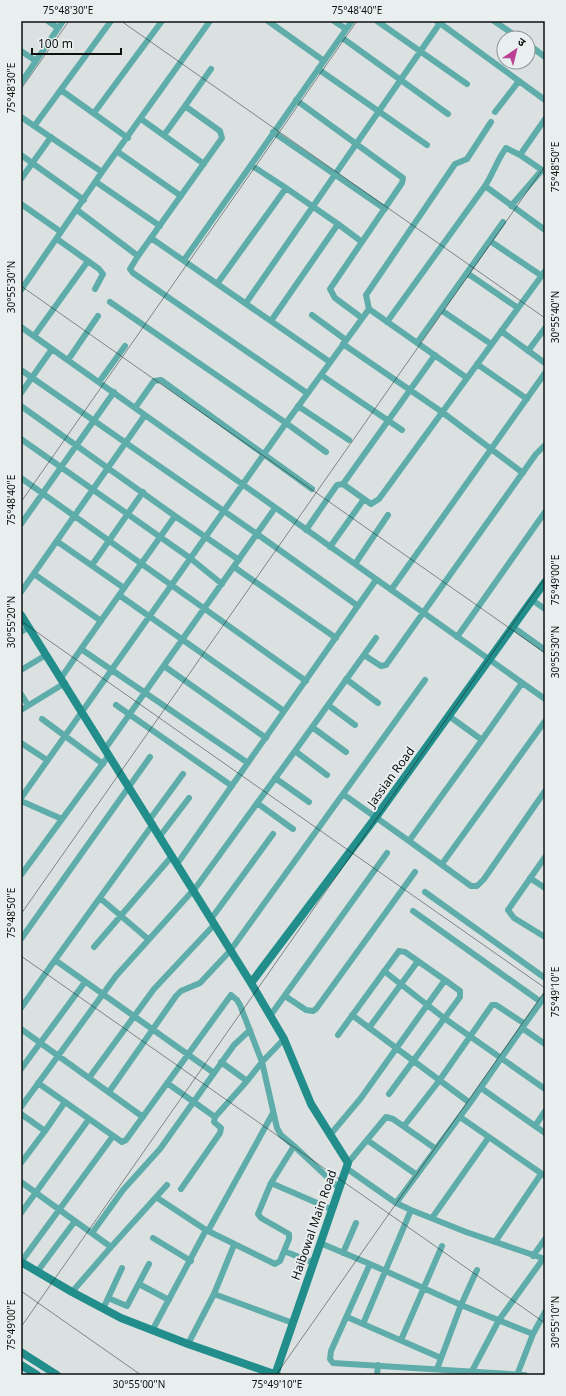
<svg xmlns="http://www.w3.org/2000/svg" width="566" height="1396" viewBox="0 0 566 1396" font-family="'Noto Sans','Noto Sans Devanagari',sans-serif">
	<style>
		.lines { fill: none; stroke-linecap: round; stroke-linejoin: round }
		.street { stroke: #5fadaa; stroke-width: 6 }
		.secondary { stroke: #218e8b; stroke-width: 8 }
		.ticks { fill: none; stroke: #0f1111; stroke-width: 1; stroke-opacity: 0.45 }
		.labels { text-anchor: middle; stroke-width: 4; stroke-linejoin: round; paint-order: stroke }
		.street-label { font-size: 12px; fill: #0f1111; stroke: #e8efee }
		.neatline { fill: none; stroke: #0f1111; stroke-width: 1.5 }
		.ticks-label { font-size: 10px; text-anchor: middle; fill: #0f1111 }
	</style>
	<rect width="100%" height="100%" fill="#dbe1e1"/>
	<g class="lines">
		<!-- street -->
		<path class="street" d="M48,21L58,28
			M268,21L324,61
			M334,21L346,29
			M377,21L467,84
			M437,21L545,100
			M494,21L519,38
			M341,37L448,114
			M528,44L545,57
			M21,51L36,61
			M211,69L185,106L220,131L222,138L138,256L130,269L133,273L307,393
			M318,69L427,145
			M21,83L63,21
			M61,90L128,138
			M296,100L403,178L402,183L330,289L335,298L362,318
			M495,112L519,81
			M94,113L162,21
			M21,117L102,172L21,290
			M141,119L204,164
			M35,125L111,21
			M273,132L385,209
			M164,135L185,106
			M118,152L181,196
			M21,155L84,200
			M520,155L545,119
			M251,165L352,21
			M102,172L210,21
			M21,179L51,137
			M96,182L160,226
			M485,186C493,174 497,160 506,148L520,155L545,172
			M21,204L61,232
			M511,206L542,170
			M77,210L138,256
			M338,224L362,242
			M151,238L330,362
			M490,241L542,276
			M184,260L251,165L286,188L217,284
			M88,261L99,269L103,274L95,289
			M467,273L518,308
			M246,303L440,23
			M369,309L467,378
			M441,310L491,344
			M312,315L346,340
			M271,321L338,224L286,188
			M387,322L485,186L545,230
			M21,327L545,699
			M501,331L545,363
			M34,336L88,261L57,239
			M417,343L503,222
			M343,344L442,412L523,473
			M528,351L545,328
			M68,360L98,316
			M477,364L527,399
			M21,370L257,534L358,606
			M321,375L402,430
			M99,382L125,346
			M21,393L52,349
			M21,406L175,516
			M298,406L349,440
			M135,408L154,381L161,380L312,489
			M21,439L190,558L222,584
			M326,452L286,423L369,309L366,295L455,164L467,159L491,122
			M21,478L306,681
			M343,484L435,355
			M21,524L114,392
			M306,530L337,485L343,484L371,504L379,499L545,271
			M58,542L124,588
			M330,547L364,499
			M355,564L388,515
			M92,565L143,492
			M234,567L336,638
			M34,574L101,621
			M391,590L545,373
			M21,592L145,415
			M119,595L284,711
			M532,600L545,609
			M513,627L545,650
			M21,632L28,628
			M457,637L545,512
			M81,649L175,516L239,560
			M364,655L381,666L386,665L536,454L545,445
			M164,666L266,738
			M21,670L46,655
			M61,678L81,649L248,763
			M346,679L378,703
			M21,694L28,705
			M116,705L232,786
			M328,705L355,725
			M21,710L65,683
			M42,719L103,764
			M312,727L346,752
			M482,740L522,683
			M21,743L47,760
			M105,749L275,508
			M327,775L295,751L376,638
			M275,778L309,802
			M343,794L425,680
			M21,798L286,423L110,302
			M21,801L62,819
			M257,803L293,829
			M150,819L183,774
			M160,836L189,798
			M409,841L471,886H477L484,879L545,791
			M545,857L508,910L514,918L545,937
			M177,864L376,580
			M442,864L545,721
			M21,875L109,755
			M530,878L545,888
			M425,892L545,978
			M100,898L148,939
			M413,911L541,1002
			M211,919L273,834
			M21,939L150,757
			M94,947L172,856
			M55,960L153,824
			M384,971L444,1018L545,1089
			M285,996L306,1010L313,1011L316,1009L415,872
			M21,1008L55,960L214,1073
			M352,1015L470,1103L396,1203
			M270,1016L387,853
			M525,1024L545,996
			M369,1028L418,961
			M522,1028L545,1044
			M21,1029L143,1117
			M284,1039L262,1062L277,1128L281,1135L294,1146
			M21,1069L85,982
			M89,1078L154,989L214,925
			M38,1083L122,1142L126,1140L231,995L237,1000L240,1005L262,1062L247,1081L221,1062
			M167,1083L215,1117L247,1081
			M481,1088L545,1133
			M109,1092L176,996L181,991L200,983L230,951L343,794L409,841L482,740L449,716
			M389,1094L460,997V991L445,980
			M21,1107L116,976L197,886L295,751
			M21,1114L45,1131L21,1163
			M460,1117L545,1176
			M404,1126L439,1081L492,1005H496L525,1024L470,1103
			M535,1126L545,1111
			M45,1131L65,1102
			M330,1135L361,1098L445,980L405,952L399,951L338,1035
			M367,1140L417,1175
			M348,1163L386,1117L393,1119L436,1149
			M346,1168L396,1203L411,1210L466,1232L545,1259
			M21,1182L111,1247L72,1292
			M271,1183L331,1209
			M181,1189L220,1133L221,1128L214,1122L215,1117
			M156,1197L206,1230L275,1264L280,1261L289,1239V1234L261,1218L258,1214L271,1183L294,1146L338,1187
			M21,1213L89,1119
			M432,1218L489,1137
			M208,1231L273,1113
			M92,1233L123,1190L160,1149L234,1045L250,1030
			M153,1238L191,1261
			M495,1242L541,1174
			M320,1243L370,1264L331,1351L330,1359L333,1363L525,1375
			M111,1247L167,1185
			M284,1251L314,1263
			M343,1253L356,1223
			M533,1256L545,1239
			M21,1262L113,1136
			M370,1264L461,1305L533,1334L517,1375
			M37,1272L75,1221
			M139,1284L169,1300
			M214,1294L293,1323
			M108,1298L127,1306L149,1264
			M103,1309L122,1268
			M347,1317L441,1358
			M363,1324L411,1210
			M152,1331L206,1230
			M533,1334L545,1312
			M401,1340L442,1246
			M188,1344L214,1294L234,1245
			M437,1369L461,1305L477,1270
			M472,1371L499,1320L543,1259
			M377,1375L378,1365"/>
		<!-- secondary -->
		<path class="secondary" d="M21,615L251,983L284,1039L311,1104L348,1163L275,1375
			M251,983L376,817L545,582
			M21,1262L72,1292L121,1318L188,1344L277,1375
			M21,1352L57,1375
			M21,1365L37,1375"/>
	</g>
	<!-- ticks -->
	<path class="ticks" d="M121,21L545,318M21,89L69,21M21,286L545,653M21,502L357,21M21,621L545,988M21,914L545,166M21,956L545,1323M21,1291L141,1375M21,1327L545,578M276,1375L545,991"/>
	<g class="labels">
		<!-- street labels -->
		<g class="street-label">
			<text transform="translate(391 777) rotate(-54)" y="4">Jassian Road</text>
			<text transform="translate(314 1225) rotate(-71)" y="4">Haibowal Main Road</text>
		</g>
	</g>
	<!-- border -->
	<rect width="566" height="1396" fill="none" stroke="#e8efee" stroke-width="44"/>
	<!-- north arrow -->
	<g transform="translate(516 50) rotate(35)"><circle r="19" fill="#e8efee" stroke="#919696"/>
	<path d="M0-3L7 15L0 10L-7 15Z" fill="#ba4194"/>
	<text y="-6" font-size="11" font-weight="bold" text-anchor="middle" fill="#0f1111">उ</text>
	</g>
	<!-- scale -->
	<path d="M32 48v6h89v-6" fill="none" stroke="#0f1111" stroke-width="2"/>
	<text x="38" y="48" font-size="12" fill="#0f1111" stroke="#e8efee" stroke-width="3" paint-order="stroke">100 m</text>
	<rect x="22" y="22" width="522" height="1352" class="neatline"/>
	<g class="ticks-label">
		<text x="68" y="14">75°48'30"E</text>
		<text x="357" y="14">75°48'40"E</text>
		<text transform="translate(11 88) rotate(-90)" y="4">75°48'30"E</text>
		<text transform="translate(555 167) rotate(-90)" y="4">75°48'50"E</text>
		<text transform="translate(11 287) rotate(-90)" y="4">30°55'30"N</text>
		<text transform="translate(555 317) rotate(-90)" y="4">30°55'40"N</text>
		<text transform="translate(11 500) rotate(-90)" y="4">75°48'40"E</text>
		<text transform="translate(555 580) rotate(-90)" y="4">75°49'00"E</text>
		<text transform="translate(11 622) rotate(-90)" y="4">30°55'20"N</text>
		<text transform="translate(555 652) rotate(-90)" y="4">30°55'30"N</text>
		<text transform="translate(11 913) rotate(-90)" y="4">75°48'50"E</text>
		<text transform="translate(555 992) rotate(-90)" y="4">75°49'10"E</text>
		<text transform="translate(555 1322) rotate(-90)" y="4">30°55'10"N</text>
		<text transform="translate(11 1325) rotate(-90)" y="4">75°49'00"E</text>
		<text x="139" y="1388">30°55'00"N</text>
		<text x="277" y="1388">75°49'10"E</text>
	</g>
</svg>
